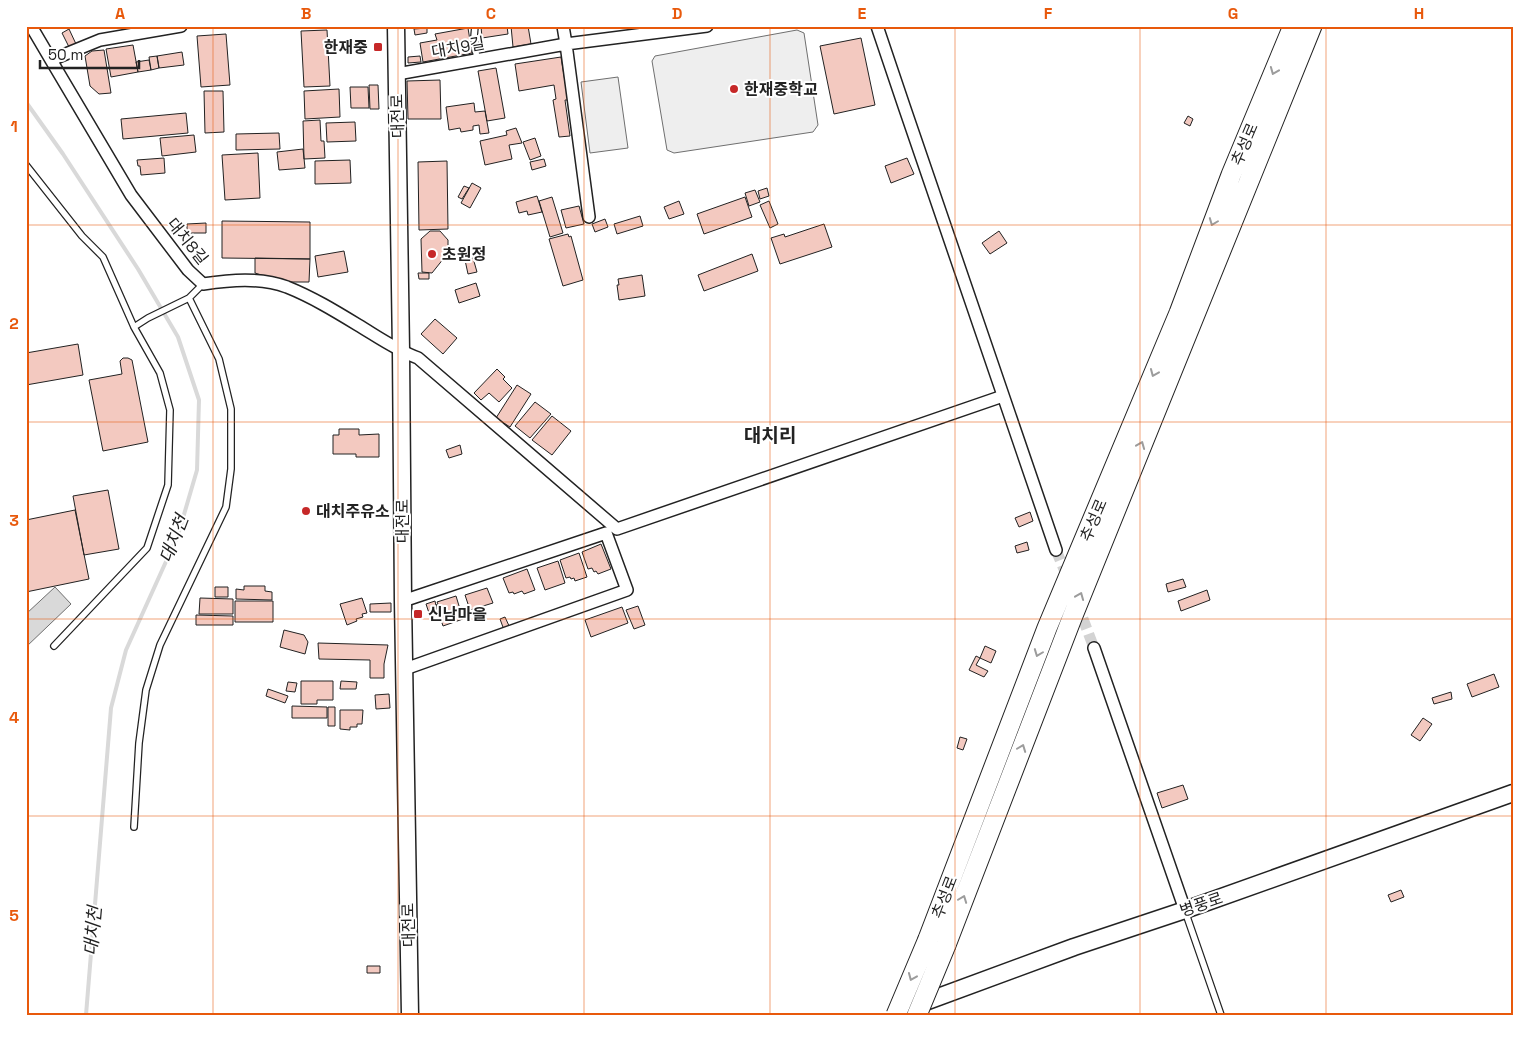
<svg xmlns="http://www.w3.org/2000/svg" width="1539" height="1041" viewBox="0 0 1539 1041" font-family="'Space Grotesk','Noto Sans KR',sans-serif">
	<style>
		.green { fill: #eee; stroke: #6f6f6f }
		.water { fill: #d9d9d9; stroke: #6f6f6f }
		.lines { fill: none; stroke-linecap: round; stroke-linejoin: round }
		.stream { stroke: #d9d9d9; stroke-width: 4 }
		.building { fill: #f3c9c0; stroke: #222 }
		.street-tunnel { stroke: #d3d3d3; stroke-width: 11; stroke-dasharray: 11 5.5; stroke-linecap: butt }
		.lane-casing { stroke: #222; stroke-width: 8 }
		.street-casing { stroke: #222; stroke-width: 14 }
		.secondary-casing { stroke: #222; stroke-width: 19 }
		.primary-casing { stroke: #222; stroke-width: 21 }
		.lane { stroke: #fff; stroke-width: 5.5 }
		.street { stroke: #fff; stroke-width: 11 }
		.secondary { stroke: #fff; stroke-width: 16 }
		.primary { stroke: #fff; stroke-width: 19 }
		.primary-bridge-casing { stroke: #222; stroke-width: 21; stroke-linecap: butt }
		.primary-bridge { stroke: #fff; stroke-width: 19 }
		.oneway { stroke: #9c9c9c }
		.grid { fill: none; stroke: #e8590c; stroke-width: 1; stroke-opacity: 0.55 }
		.poi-dot { fill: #c62828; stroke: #fff; stroke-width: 2 }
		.labels { text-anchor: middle; stroke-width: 4; stroke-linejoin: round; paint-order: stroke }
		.poi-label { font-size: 16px; font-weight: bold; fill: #222; stroke: #fff; text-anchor: start }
		.street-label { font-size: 16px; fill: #222; stroke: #fff }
		.water-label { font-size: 18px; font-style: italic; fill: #222; stroke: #fff }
		.quarter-label { font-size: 19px; font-weight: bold; fill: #222; stroke: #fff }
		.neatline { fill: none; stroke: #e8590c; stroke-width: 2 }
		.grid-label { font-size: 16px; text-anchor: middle; font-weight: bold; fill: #e8590c }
	</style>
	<rect width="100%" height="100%" fill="#fff"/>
	<!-- green -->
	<path class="green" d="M797,30L804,33L818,125L813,132L674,153L667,150L652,61L655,56Z
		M618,77L628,148L590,153L581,82Z"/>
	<!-- water -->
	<path class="water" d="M55,587L71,604L26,647V614Z"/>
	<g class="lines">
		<!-- stream -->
		<path class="stream" d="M26,102L63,154L138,269L178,337L199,400L197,470L178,535L126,650L111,708L86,1015"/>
	</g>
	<!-- building -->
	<path class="building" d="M481,26H507L508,34L482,38Z
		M511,26H528L531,44L513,47Z
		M427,28V33L415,35L414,29Z
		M468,28L472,53L423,62L420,43L437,40L435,34Z
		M69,29L76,44L69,47L62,33Z
		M327,30L330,86L304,87L301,31Z
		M226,34L230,85L201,87L197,36Z
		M861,38L875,105L834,114L820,46Z
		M133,45L138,72L111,77L106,49Z
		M104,50L111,93L99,94L90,86L85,56L92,51Z
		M182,52L184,65L159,68L157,56Z
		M157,56L159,68L151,70L149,57Z
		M420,56L421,62L408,63V57Z
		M561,57L568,100H565L570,136L559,137L553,100L556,99L554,85L519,91L515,64Z
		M149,60L151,70L138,72L136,62Z
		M496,68L505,118L487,121L478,71Z
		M440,80L441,119H408L407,81Z
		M369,85H378L379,109H370Z
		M350,87H368L369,108H351Z
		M339,89L340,117L305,119L304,91Z
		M204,91H223L224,132L205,133Z
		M474,103L475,112L485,111L489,133L480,134L479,125L473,126V130L461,132L460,128L449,130L446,107Z
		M186,113L188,133L123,139L121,119Z
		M1188,116L1193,119L1190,126L1184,123Z
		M320,120L321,141H324L325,158L304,159L303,121Z
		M355,122L356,141L327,142L326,123Z
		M516,128L522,143L509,145L512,159L485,165L480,141L507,135L506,131Z
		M279,133L280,149L236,150V134Z
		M194,135L196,152L162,156L160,138Z
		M535,138L541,156L530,160L523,142Z
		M303,149L305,168L279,170L277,152Z
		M258,153L260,198L225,200L222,155Z
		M164,158L165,173L141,175L140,166H138L137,160Z
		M907,158L914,174L891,183L885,166Z
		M544,159L546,166L532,170L530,162Z
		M350,160L351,183L315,184V161Z
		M447,161L448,229L419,230L418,162Z
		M472,183L481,188L470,208L461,203Z
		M464,186L469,188L462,199L458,197Z
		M767,188L769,196L760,199L758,191Z
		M755,190L760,202L749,206L745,193Z
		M537,196L542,212L528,215L527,211L519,213L516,202Z
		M552,197L563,233L550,237L539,201Z
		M745,197L752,217L704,234L697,214Z
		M679,201L684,214L669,219L664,207Z
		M769,201L778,224L770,228L760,205Z
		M579,206L584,224L566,228L561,210Z
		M640,216L643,226L617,234L614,224Z
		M605,219L608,227L595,232L592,224Z
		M222,221L310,222V259L222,258Z
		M206,223V233H187V224Z
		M824,224L832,247L780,264L771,238L784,234L785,237Z
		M430,231H440L448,240V253L432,273L422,272L421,239Z
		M999,231L1007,243L990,254L982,243Z
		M568,234L569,237L571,236L583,280L563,286L549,239Z
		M344,251L348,272L318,277L315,256Z
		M752,254L758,271L704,291L698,275Z
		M255,258L310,259L309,282H283L255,273Z
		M473,258L477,272L468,274L465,260Z
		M418,273H429V279H419Z
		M642,275L645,296L619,300L617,285H619L618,279Z
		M476,283L480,296L459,303L455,290Z
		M435,319L457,338L443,354L421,334Z
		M78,344L83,375L26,385V353Z
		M123,358H128L132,360L148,442L103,451L89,380L122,374L120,361Z
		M497,369L505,377L503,379L512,388L499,402L489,393L481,400L474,393Z
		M517,385L531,394L510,427L496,418Z
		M535,402L551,414L530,438L515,426Z
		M552,416L571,431L552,455L532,440Z
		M339,429H359V435L379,434V457H356V454H333V435H339Z
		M460,445L462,454L449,458L446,450Z
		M108,490L119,549L84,555L73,496Z
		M75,510L89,579L26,592V520Z
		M1030,512L1033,521L1019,527L1015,518Z
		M1027,542L1029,550L1017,553L1015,546Z
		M601,544L611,569L598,574L596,571L594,572L592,568L588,569L582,552Z
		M579,553L587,577L575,581L574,578L571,579L570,577L566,578L560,560Z
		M558,561L565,583L545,590L537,568Z
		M527,569L535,590L524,594L522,591L514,594L513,592L509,593L503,578Z
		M1183,579L1186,587L1168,592L1166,584Z
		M244,586H265V591L272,592V600L236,599V589L244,590Z
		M215,587H228V597H215Z
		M487,588L493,603L470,610L465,595Z
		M1207,590L1210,600L1181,611L1178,601Z
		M456,596L463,619L443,626L436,605L438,604L437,602Z
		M200,598L233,599V614H199Z
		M362,598L367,613L362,614L363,617L356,619L357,621L347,625L340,604Z
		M235,601H273V622H235Z
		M435,601L437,610L429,613L426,604Z
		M391,603V612H370V604Z
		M638,606L645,625L634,629L626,610Z
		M622,607L628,623L591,637L585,620Z
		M196,615L233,616V625H196Z
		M505,617L510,628L504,630L500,619Z
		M284,630L304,635L308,642L305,654L280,647Z
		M318,643L388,645L384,664V678H370V660L319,659Z
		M985,646L996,651L991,663L980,658Z
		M976,656L980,658L976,665L988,671L984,677L969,670Z
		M1494,674L1499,687L1472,697L1467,684Z
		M301,681H333V700H317V704H301Z
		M341,681L357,682L356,689H340Z
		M288,682L297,683L295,692L286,691Z
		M268,689L288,696L285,703L266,696Z
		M1451,692L1452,699L1434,704L1432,698Z
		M389,694L390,708L376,709L375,695Z
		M292,706L327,707V718H292Z
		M328,707H335V726H328Z
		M340,710H363L362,724H357V727H350V730L340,729Z
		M1423,718L1432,724L1420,741L1411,735Z
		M960,737L967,739L963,750L957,748Z
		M1183,785L1188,799L1162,808L1157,793Z
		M1401,890L1404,897L1391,902L1388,895Z
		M367,966H380V973H367Z"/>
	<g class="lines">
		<!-- street-tunnel -->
		<path class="street-tunnel" d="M1056,550L1068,579
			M1077,603L1094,648"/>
		<!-- lane casing -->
		<g class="lane-casing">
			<path id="lane" d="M475,26L474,37L477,60
				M26,165L82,236L103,257L134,327L160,373L170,410L168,485L147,548L54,646
				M134,327L148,318L189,298L203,284
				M134,827L139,743L146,690L160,645L226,507L231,469V409L219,359L189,298
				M1185,911L1221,1015"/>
		</g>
		<!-- street casing -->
		<g class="street-casing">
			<path id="street" d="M31,26L51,60
				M181,26L100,40L51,60L131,195L188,270L203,284C230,280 260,277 287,287C312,297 335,311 358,325C378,337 396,350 418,358L617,529L1003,396
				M877,26L904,106L1056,550
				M397,74L566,44L563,26
				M589,217L566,44L707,26
				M403,601L606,533L627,590L405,669
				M1094,648L1185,910"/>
		</g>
		<!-- secondary casing -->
		<g class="secondary-casing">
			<path id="secondary" d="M396,26L401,351L403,601L410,1015
				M914,1006L1074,947L1185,910L1513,793"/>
		</g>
		<!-- primary casing -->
		<g class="primary-casing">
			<path id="primary" d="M928,939L1047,628L1179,313L1231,175L1293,26
				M946,945L1072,618L1312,26"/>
		</g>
		<!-- lane -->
		<use href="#lane" class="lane"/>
		<!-- street -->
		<use href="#street" class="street"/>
		<!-- secondary -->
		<use href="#secondary" class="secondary"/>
		<!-- primary -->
		<use href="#primary" class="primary"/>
		<!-- primary-bridge casing -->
		<g class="primary-bridge-casing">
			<path id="primary-bridge" d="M896,1015L928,939
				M917,1015L946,945"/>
		</g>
		<!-- primary-bridge -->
		<use href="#primary-bridge" class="primary-bridge"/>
	</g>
	<!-- one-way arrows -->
	<defs><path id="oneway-chevron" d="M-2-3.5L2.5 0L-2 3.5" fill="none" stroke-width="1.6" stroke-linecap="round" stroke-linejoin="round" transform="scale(1.25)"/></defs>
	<g class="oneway">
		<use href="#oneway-chevron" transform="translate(1274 71) rotate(112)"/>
		<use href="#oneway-chevron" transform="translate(1213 222) rotate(111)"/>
		<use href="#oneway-chevron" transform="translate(1154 373) rotate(113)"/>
		<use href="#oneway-chevron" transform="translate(1141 445) rotate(-68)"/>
		<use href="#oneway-chevron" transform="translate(1080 596) rotate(-68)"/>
		<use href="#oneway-chevron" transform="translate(1038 653) rotate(111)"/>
		<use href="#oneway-chevron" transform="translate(1022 748) rotate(-69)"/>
		<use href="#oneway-chevron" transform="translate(963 899) rotate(-69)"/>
		<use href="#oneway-chevron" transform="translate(912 977) rotate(113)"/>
	</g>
	<!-- grid -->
	<path class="grid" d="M213,26V1015M398,26V1015M584,26V1015M770,26V1015M955,26V1015M1140,26V1015M1326,26V1015M26,225H1513M26,422H1513M26,619H1513M26,816H1513"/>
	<!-- markers -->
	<g class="poi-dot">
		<rect x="373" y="42" width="10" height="10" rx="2.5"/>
		<circle cx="734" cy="89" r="5"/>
		<circle cx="432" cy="254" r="5"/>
		<circle cx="306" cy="511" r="5"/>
		<rect x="413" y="609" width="10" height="10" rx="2.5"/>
	</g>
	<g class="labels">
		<!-- poi labels -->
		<g class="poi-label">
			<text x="368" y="53" text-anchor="end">한재중</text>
			<text x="744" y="95">한재중학교</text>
			<text x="442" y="260">초원정</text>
			<text x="316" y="517">대치주유소</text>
			<text x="428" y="620">신남마을</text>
		</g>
		<!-- street labels -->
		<g class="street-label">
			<text transform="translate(458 47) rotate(-10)" y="6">대치9길</text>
			<text transform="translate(397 116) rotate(-91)" y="6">대전로</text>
			<text transform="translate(1244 144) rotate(-67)" y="6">추성로</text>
			<text transform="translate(188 241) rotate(51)" y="6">대치8길</text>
			<text transform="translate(1093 520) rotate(-67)" y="6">추성로</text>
			<text transform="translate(402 521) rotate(-90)" y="6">대전로</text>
			<text transform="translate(944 897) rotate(-69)" y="6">추성로</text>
			<text transform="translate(1201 904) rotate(-19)" y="6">병풍로</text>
			<text transform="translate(408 925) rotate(-91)" y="6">대전로</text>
		</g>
		<!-- water labels -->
		<g class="water-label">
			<text transform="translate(174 539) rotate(-69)" y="6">대치천</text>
			<text transform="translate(93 931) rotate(-85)" y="6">대치천</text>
		</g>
		<!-- quarter labels -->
		<g class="quarter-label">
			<text x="770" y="442">대치리</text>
		</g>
	</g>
	<!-- border -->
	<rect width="1539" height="1041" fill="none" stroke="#ffffff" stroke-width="55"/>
	<!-- scale -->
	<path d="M40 60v8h99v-8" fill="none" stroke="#222222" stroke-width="2.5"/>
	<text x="48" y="60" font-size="15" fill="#222222" stroke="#ffffff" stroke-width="4" paint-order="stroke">50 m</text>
	<rect x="28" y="28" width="1484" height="986" class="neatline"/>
	<g class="grid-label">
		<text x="120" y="19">A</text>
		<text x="306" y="19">B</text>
		<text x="491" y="19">C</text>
		<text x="677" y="19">D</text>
		<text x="862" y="19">E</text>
		<text x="1048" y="19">F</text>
		<text x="1233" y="19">G</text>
		<text x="1419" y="19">H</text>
		<text x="14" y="132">1</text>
		<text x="14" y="329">2</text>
		<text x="14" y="526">3</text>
		<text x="14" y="723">4</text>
		<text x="14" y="921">5</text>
	</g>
</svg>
